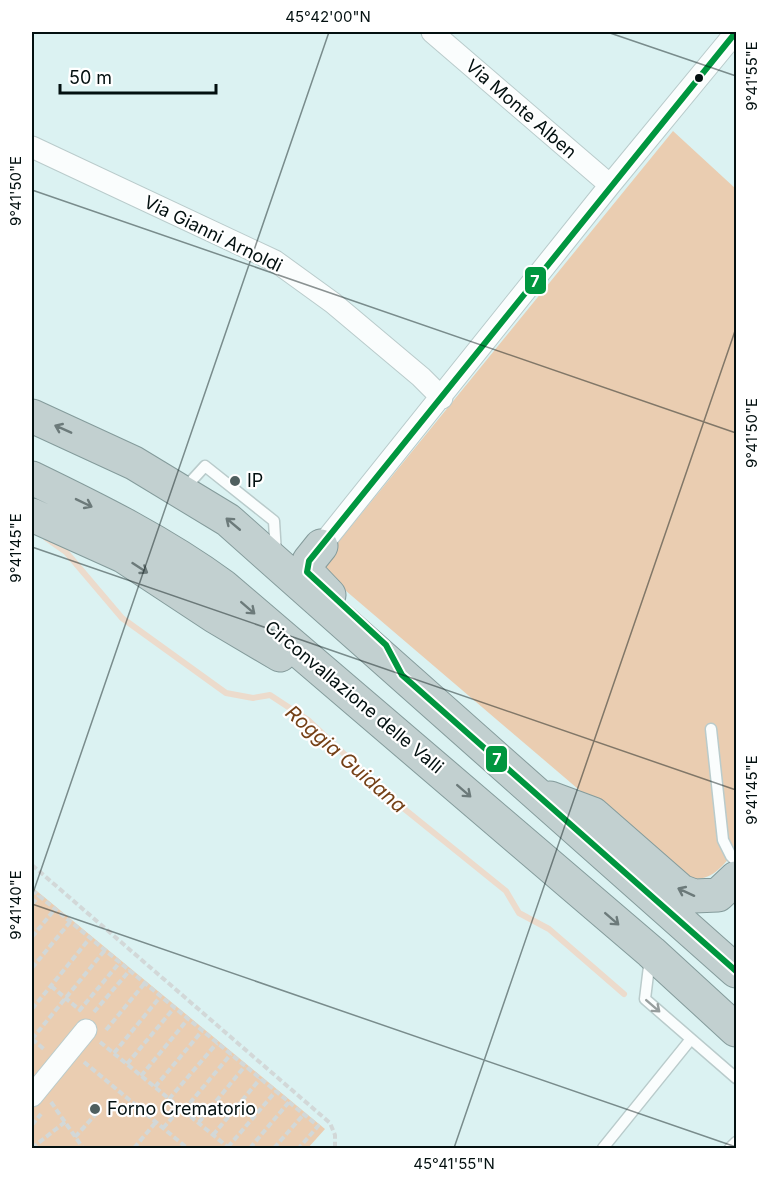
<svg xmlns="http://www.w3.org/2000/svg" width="768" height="1180" viewBox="0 0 768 1180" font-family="Inter,sans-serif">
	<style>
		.green { fill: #eacdb1 }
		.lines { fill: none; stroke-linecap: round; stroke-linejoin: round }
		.stream { stroke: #ecdbcc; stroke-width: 6 }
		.lane-casing { stroke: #b9cbcb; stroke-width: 13 }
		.street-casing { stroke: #b9cbcb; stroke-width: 23 }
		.highway-casing { stroke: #849b9b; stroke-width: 35 }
		.path { stroke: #d2d8d8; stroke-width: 4; stroke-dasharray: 6 3; stroke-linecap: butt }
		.lane { stroke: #fafdfd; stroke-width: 10 }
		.street { stroke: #fafdfd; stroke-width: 21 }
		.highway { stroke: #c2d0d0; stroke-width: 33 }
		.bus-1-casing { stroke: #fff; stroke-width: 10 }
		.bus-1 { stroke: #00963f; stroke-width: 6 }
		.oneway { stroke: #6c7a7a }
		.oneway2 { stroke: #979e9e }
		.ticks { fill: none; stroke: #031010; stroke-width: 1.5; stroke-opacity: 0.45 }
		.bus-dot { fill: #031010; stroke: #fff; stroke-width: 2 }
		.poi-dot { fill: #4f5f5f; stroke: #fff; stroke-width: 2 }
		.labels { text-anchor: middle; stroke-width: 4.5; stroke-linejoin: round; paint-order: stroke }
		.street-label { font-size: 18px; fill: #031010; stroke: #fff }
		.poi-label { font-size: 18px; fill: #031010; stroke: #fff; text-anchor: start }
		.water-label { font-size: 20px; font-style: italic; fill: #754117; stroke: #fff }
		.line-badge { stroke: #fff; stroke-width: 2 }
		.badge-label { font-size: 16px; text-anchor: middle; font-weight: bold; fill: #fff }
		.neatline { fill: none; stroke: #031010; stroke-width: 2 }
		.ticks-label { font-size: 15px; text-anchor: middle; fill: #031010 }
	</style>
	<rect width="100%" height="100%" fill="#dbf2f2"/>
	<!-- green -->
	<path class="green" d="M673,131L736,189V849C721,869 708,886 680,876L318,567Z
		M32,887L325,1129L308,1148H32Z"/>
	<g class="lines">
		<!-- stream -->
		<path class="stream" d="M46,538L66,552L122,618L226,693L253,698L270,695L308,720L392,799L506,891L519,913L549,929L624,994"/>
		<!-- lane casing -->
		<g class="lane-casing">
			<path id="lane" d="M184,489L205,466L274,521L276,554
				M711,729L723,840L731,856L736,861
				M650,958L645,999L736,1078
				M603,1148L691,1039
				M730,1148L736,1142"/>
		</g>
		<!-- street casing -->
		<g class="street-casing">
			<path id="street" d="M432,32L610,185
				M32,147L275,261L333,303L421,377L442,398
				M321,546L610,185L736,32
				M32,1096L86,1030"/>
		</g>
		<!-- highway casing -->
		<g class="highway-casing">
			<path id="highway" d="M32,416L134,463L228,520L736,971
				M32,478C98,510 163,542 223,586L651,952L736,1030
				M32,515L123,556L214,616L280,655
				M321,546L309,561L307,572L329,595
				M550,798L593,814L681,891L694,896L718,895L736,878"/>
		</g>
		<!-- path -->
		<path class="path" d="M32,865L330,1123L335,1135V1148
			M32,890L318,1126L299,1148
			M32,904L39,896
			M32,937L55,909
			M32,968L70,922
			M51,986L81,1011
			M32,1009L90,938
			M79,1011L120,962
			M94,1012L130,970
			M106,1030L144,984
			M32,1039L105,950
			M32,1039L45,1050
			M100,1042L229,1148
			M114,1053L160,997
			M84,1062L187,1148
			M127,1064L174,1008
			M141,1076L188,1019
			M155,1087L202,1031
			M169,1099L217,1043
			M51,1102L83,1148
			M184,1110L231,1054
			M199,1122L245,1066
			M32,1125L41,1114
			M163,1128L181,1108
			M213,1135L260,1079
			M75,1137L96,1114
			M228,1147L276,1091
			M32,1148L65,1122
			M134,1148L156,1122
			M250,1148L289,1102
			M274,1148L304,1114"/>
		<!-- lane -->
		<use href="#lane" class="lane"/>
		<!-- street -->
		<use href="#street" class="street"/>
		<!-- highway -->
		<use href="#highway" class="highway"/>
		<!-- bus-1 casing -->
		<g class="bus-1-casing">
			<path id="bus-1" d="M736,32L309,561L307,572L386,645L402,675L736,971"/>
		</g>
		<!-- bus-1 -->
		<use href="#bus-1" class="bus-1"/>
	</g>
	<!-- one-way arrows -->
	<defs><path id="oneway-shaft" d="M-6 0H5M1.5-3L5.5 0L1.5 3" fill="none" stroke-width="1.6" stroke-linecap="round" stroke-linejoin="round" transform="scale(1.5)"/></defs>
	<g class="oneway">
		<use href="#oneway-shaft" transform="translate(63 429) rotate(-156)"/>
		<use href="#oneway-shaft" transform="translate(84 503) rotate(26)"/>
		<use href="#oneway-shaft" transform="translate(233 524) rotate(-140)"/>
		<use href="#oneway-shaft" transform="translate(140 568) rotate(33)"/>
		<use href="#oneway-shaft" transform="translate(248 608) rotate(41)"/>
		<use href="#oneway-shaft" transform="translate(464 791) rotate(41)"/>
		<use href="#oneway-shaft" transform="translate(686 892) rotate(-155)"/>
		<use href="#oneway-shaft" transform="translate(612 919) rotate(41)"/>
	</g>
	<use class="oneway2" href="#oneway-shaft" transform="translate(653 1006) rotate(41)"/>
	<!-- ticks -->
	<path class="ticks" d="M607,32L736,76M32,190L736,433M32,547L736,790M32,896L329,32M32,904L736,1147M454,1148L736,328"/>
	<!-- markers -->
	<circle class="bus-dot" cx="699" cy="78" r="5"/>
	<g class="poi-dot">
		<circle cx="235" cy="481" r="6"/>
		<circle cx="95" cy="1109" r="6"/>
	</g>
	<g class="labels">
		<!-- street labels -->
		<g class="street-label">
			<text transform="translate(521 109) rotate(41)" y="6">Via Monte Alben</text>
			<text transform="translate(213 234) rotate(26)" y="6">Via Gianni Arnoldi</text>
			<text transform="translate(354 697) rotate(40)" y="6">Circonvallazione delle Valli</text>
		</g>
		<!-- poi labels -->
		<g class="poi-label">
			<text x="247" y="487">IP</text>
			<text x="107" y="1115">Forno Crematorio</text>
		</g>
		<!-- water labels -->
		<g class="water-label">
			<text transform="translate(346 759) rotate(41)" y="7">Roggia Guidana</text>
		</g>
	</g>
	<g class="line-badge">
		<rect x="524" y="266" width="23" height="29" rx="6" fill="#00963f"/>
		<rect x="485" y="745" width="23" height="28" rx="6" fill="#00963f"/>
	</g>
	<g class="badge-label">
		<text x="535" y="287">7</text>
		<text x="497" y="765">7</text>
	</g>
	<!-- border -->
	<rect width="768" height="1180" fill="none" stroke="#ffffff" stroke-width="66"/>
	<!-- scale -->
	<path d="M60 84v9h156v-9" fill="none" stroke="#031010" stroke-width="3"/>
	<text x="69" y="84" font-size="18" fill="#031010" stroke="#ffffff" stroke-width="4.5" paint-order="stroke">50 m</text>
	<rect x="33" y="33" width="702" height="1114" class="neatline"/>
	<g class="ticks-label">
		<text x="328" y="22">45°42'00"N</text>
		<text transform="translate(752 76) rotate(-90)" y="5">9°41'55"E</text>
		<text transform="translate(16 191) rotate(-90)" y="5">9°41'50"E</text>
		<text transform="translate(752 433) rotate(-90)" y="5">9°41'50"E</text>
		<text transform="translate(16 548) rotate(-90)" y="5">9°41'45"E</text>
		<text transform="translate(752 790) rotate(-90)" y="5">9°41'45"E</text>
		<text transform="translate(16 905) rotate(-90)" y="5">9°41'40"E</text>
		<text x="454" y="1169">45°41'55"N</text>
	</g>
</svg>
